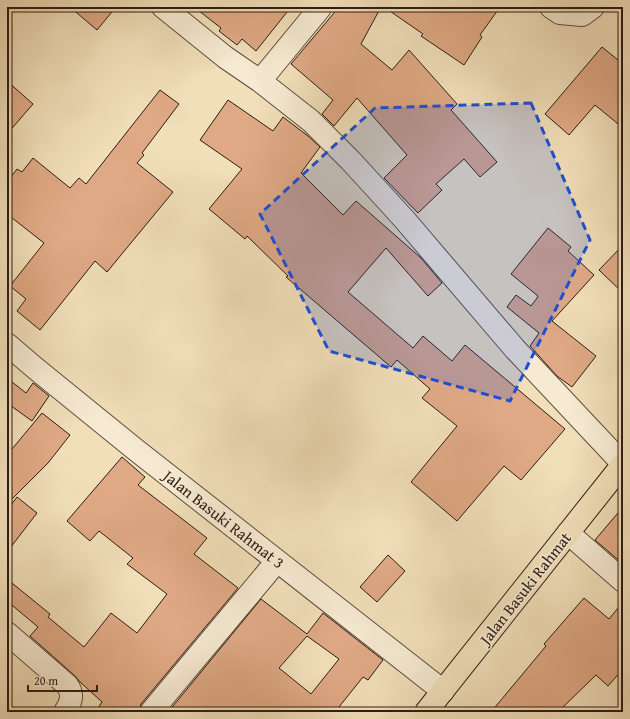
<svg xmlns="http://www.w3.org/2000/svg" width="630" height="719" viewBox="0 0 630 719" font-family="'Gentium Book Plus',serif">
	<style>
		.building { fill: #dfa985; stroke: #2d1c14; fill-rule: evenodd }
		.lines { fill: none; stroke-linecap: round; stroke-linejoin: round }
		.minor-casing { stroke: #5e4d3d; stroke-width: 24 }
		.trunk-casing { stroke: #2d1c14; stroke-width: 24 }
		.minor { stroke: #f6ead2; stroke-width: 22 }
		.trunk { stroke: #f1dfb9; stroke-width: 22 }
		.marked { fill: #1d4ed8; fill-opacity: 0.2; stroke: #1d4ed8; stroke-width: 3; stroke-dasharray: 8 5; stroke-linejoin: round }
		.labels { text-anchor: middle; stroke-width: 3.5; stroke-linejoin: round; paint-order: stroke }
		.street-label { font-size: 16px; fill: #2d1c14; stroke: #f6ead2 }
	</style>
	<rect width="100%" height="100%" fill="#f1dfb9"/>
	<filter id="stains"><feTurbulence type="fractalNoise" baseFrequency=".005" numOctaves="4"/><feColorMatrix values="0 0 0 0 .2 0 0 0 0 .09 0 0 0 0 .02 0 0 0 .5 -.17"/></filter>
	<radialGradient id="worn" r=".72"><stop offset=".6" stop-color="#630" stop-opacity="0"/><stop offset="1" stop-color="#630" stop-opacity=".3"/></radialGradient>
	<!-- building -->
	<path class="building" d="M70,7H116L97,30Z
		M194,7H291L256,51L242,39L237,45L219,31L221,28Z
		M339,7H381L361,44L392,70L409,50L457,104L451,110L497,162L480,177L464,159L436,184L442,190L418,213L384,178L407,155L357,98L334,126L322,114L333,100L291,64Z
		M384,7H500L480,35L482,37L464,65L421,36L423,34Z
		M602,47L623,64V128L595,105L569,135L545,114Z
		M7,81L33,104L7,134Z
		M160,90L179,104L142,153L144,155L137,163L173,192L107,272L95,261L40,330L17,311L26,299L10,286L44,243L7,214V182L17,169L22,172L33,158L70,188L79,178L86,184Z
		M228,100L273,131L283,117L308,136L320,147L301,173L343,215L356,201L421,258L442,283L428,296L386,248L348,292L413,348L423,336L452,361L465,345L565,429L521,480L504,466L457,521L411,482L457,426L422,398L430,389L397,360L391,367L286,277L288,276L247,236L245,239L209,209L242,169L200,140Z
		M548,228L571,247L568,251L594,275L552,321L596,356L572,387L557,376L530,346L539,333L507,307L516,295L531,306L537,298L538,296L511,274Z
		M623,245V293L599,270Z
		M7,378L26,393L33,383L49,396L32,421L7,403Z
		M42,413L70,435L48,463L7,504V455Z
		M122,457L145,477L138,485L207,538L194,554L238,588L141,704L139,712H95L102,702L80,682L75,676L30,636L38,627L7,601V579L50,614L48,617L84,647L111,613L137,633L167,594L127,564L133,558L99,531L90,541L67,521Z
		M17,497L37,513L7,552V510Z
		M623,507V564L595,540Z
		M388,555L405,571L377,602L360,587Z
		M584,598L609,619L623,602V669L608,686L596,675L558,712H491L546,646L544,644Z
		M261,599L307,634L323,613L383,660L368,680L363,677L335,712H171L169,711ZM307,636L339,659L311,694L279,668Z"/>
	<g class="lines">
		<!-- minor casing -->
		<g class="minor-casing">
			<path id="minor" d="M163,7L225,57L260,81L311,121L351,161L404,219L515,349L623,464
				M551,7L560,13L582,15L593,7
				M260,81L320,8
				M7,344L35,368L136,450L443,691
				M568,533L623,581
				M7,633L67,685C74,694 71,703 65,712
				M151,712L277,561"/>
		</g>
		<!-- trunk casing -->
		<g class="trunk-casing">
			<path id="trunk" d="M426,712L623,464"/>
		</g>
		<!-- minor -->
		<use href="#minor" class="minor"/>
		<!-- trunk -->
		<use href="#trunk" class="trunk"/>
	</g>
	<!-- marked area -->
	<path class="marked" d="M531,103L590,240L510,401L329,351L260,214L375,108Z"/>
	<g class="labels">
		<!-- street labels -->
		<g class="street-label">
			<text transform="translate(224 519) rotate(38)" y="6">Jalan Basuki Rahmat 3</text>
			<text transform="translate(525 588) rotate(-52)" y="6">Jalan Basuki Rahmat</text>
		</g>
	</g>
	<!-- margin -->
	<rect width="630" height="719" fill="none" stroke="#f1dfb9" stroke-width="24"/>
	<rect x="8" y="8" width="614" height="703" fill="none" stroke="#2d1c14" stroke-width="2"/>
	<rect x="12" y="12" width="606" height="695" fill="none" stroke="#2d1c14"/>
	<!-- scale -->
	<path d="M28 685v6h69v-6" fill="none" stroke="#2d1c14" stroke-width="2"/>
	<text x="34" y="685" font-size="12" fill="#2d1c14" stroke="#f6ead2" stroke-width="3" paint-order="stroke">20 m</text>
	<rect width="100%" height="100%" filter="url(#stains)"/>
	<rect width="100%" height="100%" fill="url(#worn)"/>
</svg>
